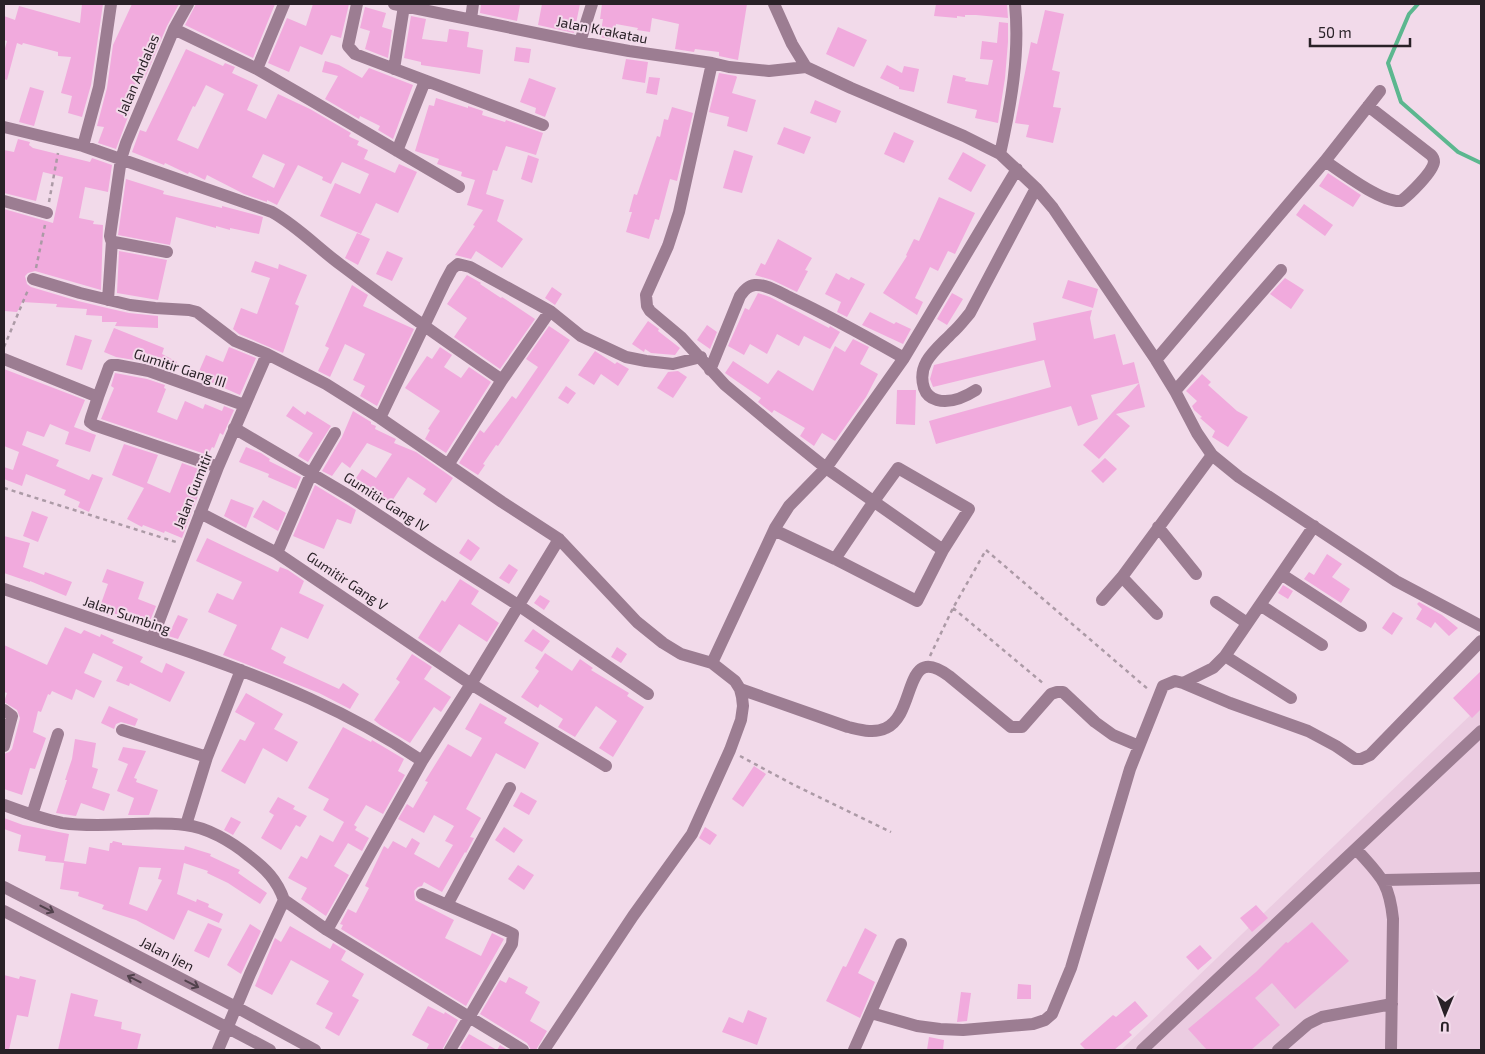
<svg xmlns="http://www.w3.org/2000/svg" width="1485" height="1054" viewBox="0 0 1485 1054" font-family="'Exo 2',sans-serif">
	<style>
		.built { fill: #ebcce1 }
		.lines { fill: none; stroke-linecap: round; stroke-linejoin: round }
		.stream { stroke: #5cb78f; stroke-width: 4 }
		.building { fill: #f1aadd; fill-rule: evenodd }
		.path { stroke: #ac9aa6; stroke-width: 2.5; stroke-dasharray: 4 4; stroke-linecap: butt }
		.minor { stroke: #9c7d92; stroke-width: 12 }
		.oneway { stroke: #51414c }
		.labels { text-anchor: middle; stroke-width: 4; stroke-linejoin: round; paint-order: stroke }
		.street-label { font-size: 14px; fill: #292127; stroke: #f2daea }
	</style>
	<rect width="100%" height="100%" fill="#f2daea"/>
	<!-- built -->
	<path class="built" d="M1481,705V1050H1121Z"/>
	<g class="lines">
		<!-- stream -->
		<path class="stream" d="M1418,4L1409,14L1388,63L1401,102L1458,152L1481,163"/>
	</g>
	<!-- building -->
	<path class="building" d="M82,4H103L91,85L82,117L68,113L72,96L61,93L71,57L58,56V52L23,43L22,45L17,43L7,80L4,79V52L7,41L4,40V16L15,20L19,6L80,23Z
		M132,4H179L167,26L144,80L137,78L132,97L135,98L116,149L98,143L104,127L97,126L107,88L113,45Z
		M196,4H275L253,58L185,25Z
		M313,4H349L341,38L331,35L322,55L300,46L289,72L268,63L287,18L306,26Z
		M481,4L520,5L517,21L480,13Z
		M542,4H580L574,33L538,25Z
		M602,4H747L738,60L719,56V52L695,49L694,52L675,49L679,24L652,18L650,32L637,30L638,28L616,24L614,40L600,37L603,19H600Z
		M936,4H1007L1008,18L976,15H965V17L957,16V18L934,16Z
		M365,7L386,13L382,27L392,30L388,58L365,49L370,31L360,28Z
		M1045,10L1064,14L1052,70L1060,72L1053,107L1061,108L1053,143L1026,137L1029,125L1015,123L1031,42L1037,44Z
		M411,16L426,19L422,39L447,42L449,29L469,32L467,47L483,50L480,74L421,65V62L404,58Z
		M999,22L1008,23V42L1005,78L998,123L975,118L977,110L947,103L953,75L966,78L965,81L988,85L993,60L980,59L982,41L997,43Z
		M838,27L867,40L854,67L826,54Z
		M516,47L531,49L529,63L514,61Z
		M186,49L223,66L225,63L235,67L232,73L258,85L247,110L266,119L278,94L310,109L351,133L349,136L350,137L359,141L357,145L368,150L364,159L395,173L399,164L417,172L398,213L376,203L361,234L320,216L335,183L360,194L369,174L342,162L331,184L322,180L323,177L298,165L277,205L267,200V202L244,194L207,175L205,180L189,172L188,174L165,163L164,165L132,152L140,130L146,132ZM206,85L224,94L198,149L177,140L193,106L195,107ZM263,154L285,164L274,188L252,177Z
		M626,59L648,62L645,83L622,79Z
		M325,61L339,65L362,78L369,68L413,85L393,139L378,130L380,126L360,116L359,119L325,99L338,76L322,72Z
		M887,65L902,73L904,66L919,69L914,92L899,89V87L880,78Z
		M719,73L736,76L737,77L732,93L756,100L747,132L727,126L729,117L709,112Z
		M649,77L660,78L657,95L646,93Z
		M529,78L556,88L545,117L535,113L536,108L520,102Z
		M30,87L44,91L34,126L19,122Z
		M436,98L468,108V106L483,111L482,115L505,122L506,120L543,133L536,155L506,146L497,171L493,170L486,194L504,200L497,221L523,239L502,268L476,251L471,259L455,255L475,226L473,225L483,210L467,205L475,180L461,176L462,172L437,164L439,159L415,151L429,105L434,106Z
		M815,100L841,111L836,123L810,113Z
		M672,107L693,113L677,181L670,179L659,220L655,219L649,239L626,232L632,212H629L634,194L637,195L657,136L660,137L664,119L668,120Z
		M784,127L811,137L804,154L777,144Z
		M894,132L914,141L904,163L884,154Z
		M18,139L30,142L29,145L33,148L90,162L92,158L112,165L108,192L85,187L79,218L94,221L93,224L103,225L101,290L35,271L28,273L25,276L27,284L31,287L78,301L107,308L129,313L158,316V328L115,326L117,322H102V316L86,315L87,309L56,307L57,304L22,302L17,312L4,311V209L53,223L63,177L43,172L36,201L4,193V150L14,152Z
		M734,150L753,156L742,193L723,188Z
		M963,152L986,165L971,192L948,179Z
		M528,155L539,159L532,183L521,179Z
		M1328,173L1361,195L1353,207L1319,186Z
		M126,179L164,191L163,194L222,208V206L263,217L259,234L230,228V230L216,226V228L176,217L170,245L118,235Z
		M939,197L975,213L955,254L948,251L938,271L930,267L915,298L923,302L917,315L883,293L907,256L906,255L914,239L919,241Z
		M1304,204L1333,225L1325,236L1296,215Z
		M357,233L370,239L358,265L345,258Z
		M778,239L812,258L805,270L808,271L797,292L772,280L755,275L761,263L765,265Z
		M119,251L167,260L158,300L117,293Z
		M387,251L403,258L392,281L376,274Z
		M255,261L278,269L279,264L307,275L295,304L299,306L283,353L239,334L233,329L241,308L257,314L270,278L251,272Z
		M836,273L849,280L851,277L865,284L847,317L837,312L841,302L825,294Z
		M467,275L481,283L480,284L501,298L502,297L535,319L500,369L454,337L467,318L447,304Z
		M1285,278L1304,290L1291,309L1270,294Z
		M1068,280L1098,289L1093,308L1062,298Z
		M352,285L368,295L363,306L414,329L377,406L360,396L365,386L353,380L365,354L345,344L330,377L318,371L329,348L325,346Z
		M552,287L562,294L555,305L545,298Z
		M758,293L770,297L829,328L830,326L840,332L830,349L804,336L799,346L777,334L767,354L750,344L744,355L728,346L745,308L749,310Z
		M952,293L963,299L947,325L937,319Z
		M1092,310L1090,318L1094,339L1115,334L1123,365L1134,362L1145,407L1116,414L1130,426L1099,459L1083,445L1139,383L1091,395L1098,419L1078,426L1071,406L936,444L929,421L1051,387L1044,360L933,387L930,379L934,365L1036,340L1033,323Z
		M870,312L894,324L896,322L911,329L903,344L862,325Z
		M648,321L659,329L658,331L680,348L675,355L651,353L645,349L644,352L632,344Z
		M707,325L717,332L710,349L697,340Z
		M549,326L570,340L498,446L496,445L483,464L485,465L478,475L459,463L480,430L484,433L512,396L516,399L538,367L526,359Z
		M114,328L164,348L162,354L177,362L172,371L152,363L116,357L104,352Z
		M75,335L92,340L82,370L66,365Z
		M853,339L869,347L860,364L878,374L866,397L835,441L822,433L814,446L800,436L805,428L774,410L772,413L758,402L761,398L725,373L733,361L768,384L778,370L813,391L835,346L845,352Z
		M229,347L256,358L240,395L197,376L206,355L223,362Z
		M440,347L452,355L444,367L461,378L469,367L491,382L446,453L425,439L430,430L428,429L440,411L405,388L427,356L432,359Z
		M595,351L615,364L617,362L629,369L618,386L601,374L594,385L578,375Z
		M4,369L85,400L74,427L96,435L90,452L65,444L69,432L50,424L44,437L27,431L22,445L59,460L56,466L89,480L92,474L103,478L89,512L78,507L80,502L64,495L66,490L26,474L22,486L4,479V467L13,470L19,452L4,446Z
		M678,371L687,377L673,398L657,388L668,372Z
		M115,373L147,379L165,385L164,388L166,389L157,412L177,420L185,401L203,409L205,404L222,411L224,406L234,410L223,435L220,433L214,448L212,447L208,455L101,419L114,388L111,386Z
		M1202,374L1211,382L1208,385L1237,411L1248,417L1228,447L1212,437L1215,431L1200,418L1202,417L1194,410L1192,406L1197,401L1186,391Z
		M566,386L576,393L568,404L558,398Z
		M897,390H916L915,425L896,424Z
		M293,406L305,415L307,411L331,426L308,462L298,456L313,433L286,416Z
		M353,411L371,422V424L376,426L375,429L396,439L394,443L416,452L453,478L436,503L423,494L426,489L408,477L390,504L366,488L363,495L350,487L362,469L376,478L392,454L367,443L350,468L342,462L332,476L322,471L342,437Z
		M124,444L158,455L147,483L170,493L182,463L207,472L182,538L165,531L164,533L143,525L142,527L127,519L144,488L112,475Z
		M246,447L261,453L270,459L269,461L301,477L296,489L268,477L269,474L239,462Z
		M1105,458L1117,469L1103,483L1091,471Z
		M315,485L356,510L351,524L337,519L324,549L293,536Z
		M231,499L254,508L246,528L224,516Z
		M263,500L286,513L278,531L253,517Z
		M32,511L48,517L38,542L23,536Z
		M4,536L30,543L23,567L44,575L45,572L72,582L66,596L30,581V582L4,573Z
		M207,538L278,572L280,567L288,570L304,581L299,593L324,605L308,639L281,627L271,649L286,657L283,663L339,689L343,683L359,694L350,709L319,693L223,655L237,625L208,612L217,593L233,600L242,582L196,561Z
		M468,539L480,548L471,561L459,553Z
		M1327,554L1342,564L1332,577L1350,589L1341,603L1304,579L1309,572L1314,575Z
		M509,564L518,570L509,584L499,578Z
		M107,569L144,582L138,599L156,606L148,626L113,613L112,617L98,612L108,584L102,582Z
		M460,579L479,591L471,604L499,623L487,642L459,624L440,653L418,638L442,600L445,602Z
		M1283,585L1293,591L1288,599L1278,593Z
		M540,595L550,601L544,610L534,603Z
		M1419,602L1442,615L1458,628L1449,636L1435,622L1431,628L1416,619L1422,609L1417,604Z
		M1393,612L1403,618L1392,635L1382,628Z
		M178,615L188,619L178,639L168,636Z
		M65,627L81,634L84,630L100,637L101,634L114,640L112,643L143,657L140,662L162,673L166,663L185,672L170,702L130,683L129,686L116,681L123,667L93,653L84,673L102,681L94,698L76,689L72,700L52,691L50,695L48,694L41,712L38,711L33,732L46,738L35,769L30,768L22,795L4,789V754L9,752L12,749L20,718L17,710L4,702L7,693L4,692V645L47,665Z
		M533,629L550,641L542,652L524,641Z
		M617,647L627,654L621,663L611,657Z
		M545,653L572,671L580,659L593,668L591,670L629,693L627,696L644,707L613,757L599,748L617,721L596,706L575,737L558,727L563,719L540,704L538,708L521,697L539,671L535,668Z
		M412,654L432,667L424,679L451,697L441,712L434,707L410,743L380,725L374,720L400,682L396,679Z
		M1481,671V709L1472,718L1453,698Z
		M246,693L283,714L274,729L298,742L287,762L263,748L245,784L221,771L240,739L245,741L255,723L235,712Z
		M480,703L507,718L504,723L539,743L525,769L496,753L466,809L481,818L470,837L474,838L466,853L465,852L442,892L424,882L422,886L418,887L414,891L415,900L454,920L445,938L481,956L492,933L504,939L466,1006L341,929L343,925L340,924L348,909L356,913L369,888L365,886L384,846L388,849L393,841L406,848L412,838L420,843L414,854L439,868L453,845L445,841L454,826L434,815L424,833L398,819L407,804L413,808L428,782L425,781L448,744L471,757L482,738L465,729Z
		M109,706L138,719L135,726L121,722L116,724L114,729L101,723Z
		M343,727L371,742L372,740L404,759L398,771L405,775L383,814L366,805L354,825L357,827L355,830L369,838L362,851L348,843L334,866L349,875L326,916L301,899L307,888L288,878L301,856L307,859L320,835L333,842L344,822L323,810L329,799L308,788Z
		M75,739L96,743L92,767L98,769L92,788L110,794L104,811L81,803L76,816L56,813L67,780H65L72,759Z
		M123,747L146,751L134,778L137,779L136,782L158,790L149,815H128L134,798L117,791L128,764L118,760Z
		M754,766L766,774L743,807L732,799Z
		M521,792L537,801L529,815L513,806Z
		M278,797L295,806L293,809L307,816L300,827L296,825L281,850L261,838L274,815L269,812Z
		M231,817L241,822L233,835L224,830Z
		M4,818L23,825L69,834L64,861L86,864L89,847L109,851L110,843H112L113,841L122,843V845L184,850L185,846L211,854L210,856L240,870L238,873L267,893L260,904L228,883L207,873L208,871L184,863L177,894L196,902L197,899L209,904L208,907L223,914L219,923L188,910L174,940L136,920L102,909L104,905L78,896L79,892L60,889L64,863L45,861L46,856L18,851L21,835L4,829ZM139,867L161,868L158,879L162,880L147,911L129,904Z
		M504,827L523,840L514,853L495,840Z
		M705,827L717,835L710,845L699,838Z
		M518,865L534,875L524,890L508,879Z
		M1256,905L1268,918L1252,932L1240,918Z
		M1312,922L1349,961L1295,1009L1272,983L1255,998L1280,1025L1251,1050H1207L1188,1029L1256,972L1286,942L1288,943Z
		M208,923L222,929L209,958L194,951Z
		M250,924L261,931L241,974L227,965Z
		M290,926L330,949L333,943L346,951L341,960L364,974L352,996L359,1000L339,1036L325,1028L333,1013L316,1004L329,981L291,960L272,995L255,986L275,938L281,942Z
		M865,928L877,935L858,973L875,982L860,1018L826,1001L843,966L846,967Z
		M1200,945L1212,958L1198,970L1186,957Z
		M4,975L19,979L20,976L36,980L28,1017L17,1015L9,1050H4Z
		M509,977L528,987L525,993L540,1002L530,1021L547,1031L536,1050H531L527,1043L480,1014L500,980L506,983Z
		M1018,984L1031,985V999H1017Z
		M961,992L971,993L967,1021L957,1022Z
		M71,993L98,1000L94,1016L122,1022L121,1029L141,1034L137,1050H58Z
		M1135,1001L1148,1016L1129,1032L1132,1035L1114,1050H1086L1080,1044L1113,1015L1116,1017Z
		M428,1006L444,1014L445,1012L458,1020L442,1050H426L429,1044L412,1035Z
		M748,1010L767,1018L757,1045L722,1032L729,1017L743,1023Z
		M469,1034L497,1050L500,1045L508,1050H464L460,1048Z
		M929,1037L944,1040L943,1050H927Z"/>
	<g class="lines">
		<!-- path -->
		<path class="path" d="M49,202L58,153
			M36,268L45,225
			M4,347L28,290
			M4,488L176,542
			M953,608L1044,684
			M930,656L953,608L986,550L1149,690
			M740,756L794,785L891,832"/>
		<!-- minor -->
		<path class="minor" d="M357,4L348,46L355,54L543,125
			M394,4L580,42L629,51L712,63L729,67L769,71L806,67
			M774,4L792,44L806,67
			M471,19L473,4
			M174,29L257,69L302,95L459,187
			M580,42L592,4
			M712,63L679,212L668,246L646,295L647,306L650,311L681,337L725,385L785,435L826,468L943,550
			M806,67L851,88L964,136L1000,154L1036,188L1053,208L1156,360L1175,391L1197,433L1212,455L1239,477L1396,581L1481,626
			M257,69L284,4
			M394,69L404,6
			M4,127L83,146L272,212C297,226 318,248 341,265C394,305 448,343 502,380
			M83,146L99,87L111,4
			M397,151L425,81
			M1000,154C1011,104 1020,55 1015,4
			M1325,161C1341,172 1382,203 1401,201C1409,195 1433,172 1434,162C1434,159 1433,157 1431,155L1368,106
			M4,201L47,213
			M167,252L114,242L111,240L110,236L121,159L126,143L174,29L188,4
			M33,279L80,293L130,305L155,308L189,310L197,312L235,341L267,354L326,384L380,418L502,502L559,539L637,622L663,643L681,654L712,663L735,681L740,689L742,697L743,706L741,720L730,750L692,834L633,916L544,1050
			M108,300L112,241
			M4,359L98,397L91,418L90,422L94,425L218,467
			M1156,360L1325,161L1380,91
			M710,370L740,296C744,291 747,286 755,285C767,284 780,293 791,298C830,316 867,337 904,358
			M976,390C965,397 951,404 937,400C930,398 926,394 924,388C916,363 937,349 952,333C959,327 964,320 970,313L1036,188
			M1175,391L1281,270
			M98,397L109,367L111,365H117L149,371L244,405
			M380,418L445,282L452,269L458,264L470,267L550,311L581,336L626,357L646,361L673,364L701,357
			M234,428L351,497L433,551L518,605L648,694
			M448,465L502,380L550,311
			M200,513L277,553L471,684L606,766
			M1158,527L1196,574
			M774,530L835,559L917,601L943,550L969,509L898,468L874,501L835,559
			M277,553L312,472L335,433
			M1281,574L1361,626
			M1122,577L1157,614
			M4,589C66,610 128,631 190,652C273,681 349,711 422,761
			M1102,600L1122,577L1212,455
			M1216,602L1247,623
			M1260,605L1322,645
			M152,639L218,467L267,354
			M1225,656L1291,698
			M712,663L775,528L789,506L826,468L904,358L1017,169
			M1183,683L1213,668L1225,656L1314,526
			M740,689L848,727C861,730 874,734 886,728C917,714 903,641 949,676L1011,727H1022L1051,694L1057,692H1063L1095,722L1113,735L1139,746
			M4,710L12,716L4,746
			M122,730L207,757
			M4,805C23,812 42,819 62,823C103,829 144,820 185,825C207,827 232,842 249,856C266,869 277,880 284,900L250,974L218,1050
			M32,815L58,734
			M186,825L207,757L241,670
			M1356,849C1380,876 1389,881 1393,919L1391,1050
			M1384,880L1481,878
			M4,887L236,1007L315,1050
			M422,894L507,931L513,934L512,944L450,1050
			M284,900L327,930L523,1050
			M447,905L510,788
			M4,911L270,1050
			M327,930L422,761L471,684L559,539
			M871,1013L917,1026L940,1029L963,1030L1033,1024L1045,1020L1052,1014L1071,968L1130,769L1163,686L1175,681L1183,683L1230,703L1308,731L1336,746L1355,759H1361L1370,755L1481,641
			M854,1050L901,944
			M1142,1050L1481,731
			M1278,1050L1308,1024L1322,1017L1392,1004"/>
	</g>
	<!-- one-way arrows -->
	<defs><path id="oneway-shaft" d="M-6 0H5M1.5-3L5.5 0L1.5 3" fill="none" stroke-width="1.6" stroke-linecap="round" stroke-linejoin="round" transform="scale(1.25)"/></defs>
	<g class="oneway">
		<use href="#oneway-shaft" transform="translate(47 909) rotate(27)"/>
		<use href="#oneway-shaft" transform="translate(134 979) rotate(-153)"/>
		<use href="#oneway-shaft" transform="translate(192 984) rotate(27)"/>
	</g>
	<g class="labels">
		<!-- street labels -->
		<g class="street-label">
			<text transform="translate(602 30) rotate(11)" y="5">Jalan Krakatau</text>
			<text transform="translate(138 75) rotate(-67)" y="5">Jalan Andalas</text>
			<text transform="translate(180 368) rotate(18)" y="5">Gumitir Gang III</text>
			<text transform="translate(193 490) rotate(-68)" y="5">Jalan Gumitir</text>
			<text transform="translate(386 502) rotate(33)" y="5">Gumitir Gang IV</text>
			<text transform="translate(347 581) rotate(34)" y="5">Gumitir Gang V</text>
			<text transform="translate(127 615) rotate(19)" y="5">Jalan Sumbing</text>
			<text transform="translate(167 954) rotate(27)" y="5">Jalan Ijen</text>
		</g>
	</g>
	<!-- border -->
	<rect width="1485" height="1054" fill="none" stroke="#292127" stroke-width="10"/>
	<!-- north arrow -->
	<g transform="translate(1445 1014) rotate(181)" stroke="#f2daea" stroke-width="4" paint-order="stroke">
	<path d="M0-4L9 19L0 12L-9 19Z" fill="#292127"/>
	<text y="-8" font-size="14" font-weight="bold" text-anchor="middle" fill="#292127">U</text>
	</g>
	<!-- scale -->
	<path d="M1310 38v8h100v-8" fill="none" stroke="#292127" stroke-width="2.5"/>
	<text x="1318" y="38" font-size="15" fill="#292127" stroke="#f2daea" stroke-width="4" paint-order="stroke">50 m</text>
</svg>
